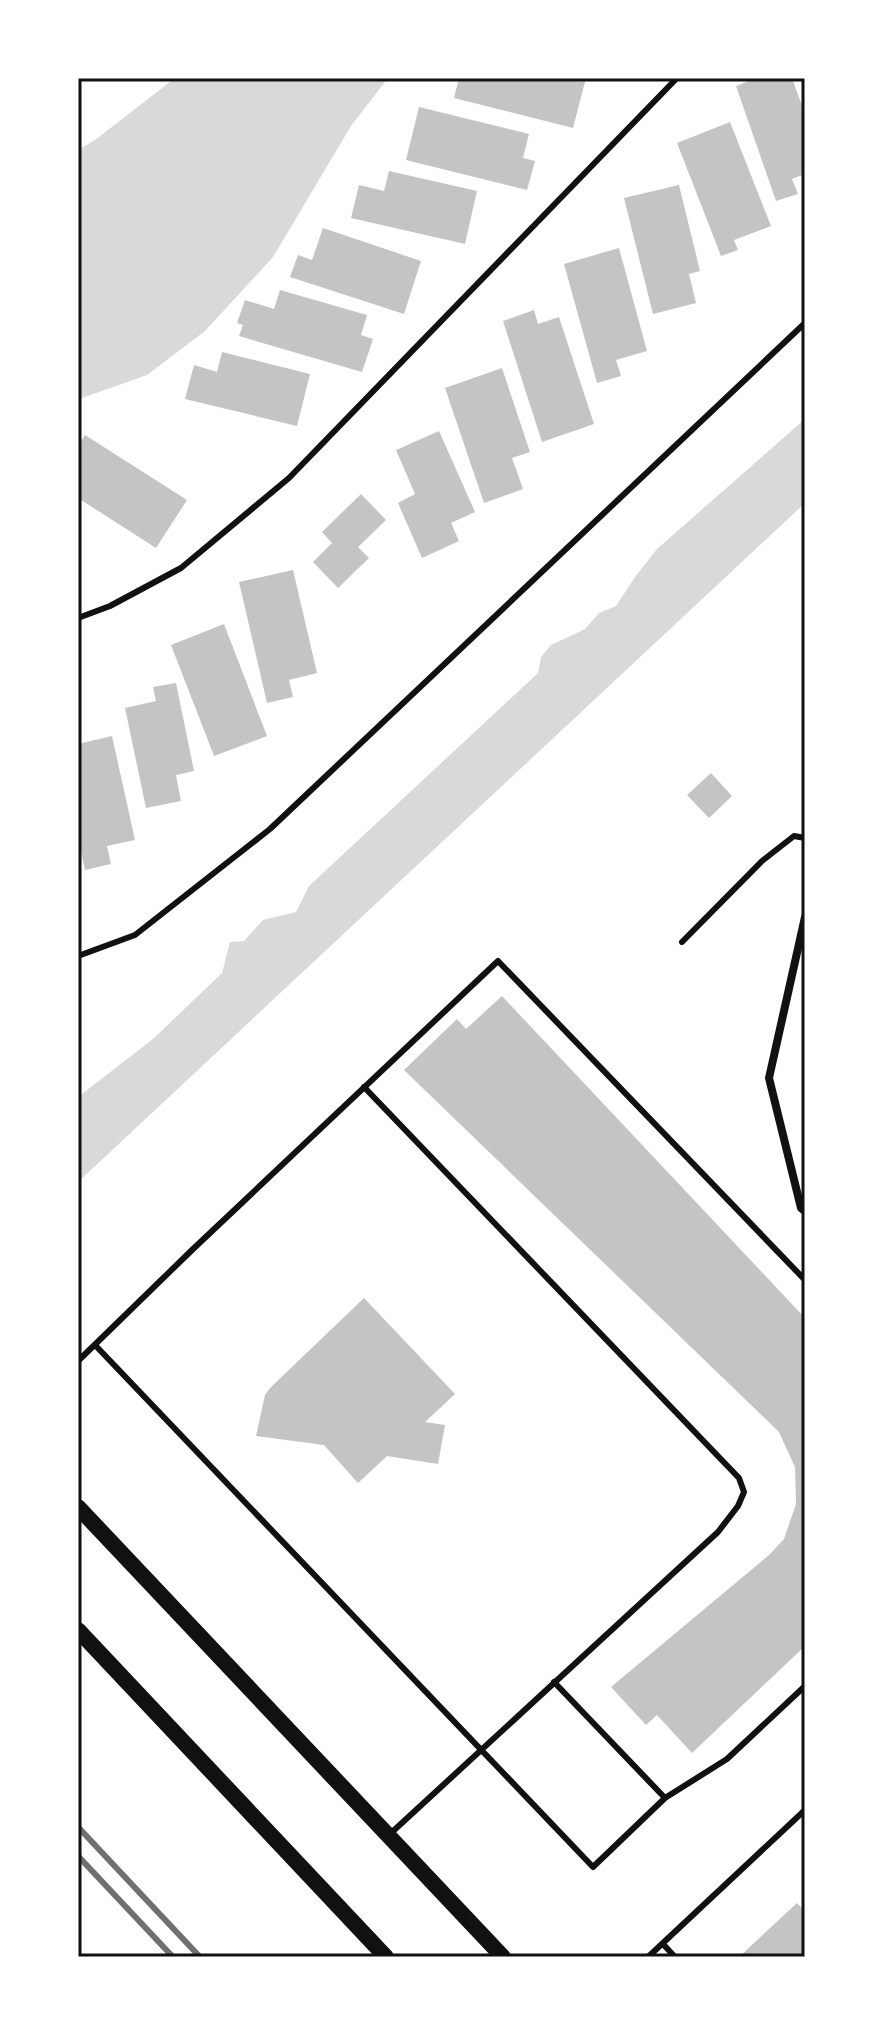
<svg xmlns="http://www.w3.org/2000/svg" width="883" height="2035" viewBox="0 0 883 2035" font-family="'Noto Sans',sans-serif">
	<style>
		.water { fill: #d9d9d9 }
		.building { fill: #c4c4c4 }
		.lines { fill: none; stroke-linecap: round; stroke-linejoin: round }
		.service { stroke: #111; stroke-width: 6 }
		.minor { stroke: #111; stroke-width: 8 }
		.secondary { stroke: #111; stroke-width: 16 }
		.rail { stroke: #707070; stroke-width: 6 }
		.neatline { fill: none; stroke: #111; stroke-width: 3 }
	</style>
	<rect width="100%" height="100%" fill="#fff"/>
	<!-- water -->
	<path class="water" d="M175,78H388L351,126L273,257L205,331L147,375L82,398L78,397V150L95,140Z
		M805,419V503L78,1182V1097L153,1039L222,973L230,942L244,941L263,920L296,912L309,886L538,673L541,657L551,645L585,629L599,613L616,606L635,577L657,549Z"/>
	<!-- building -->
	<path class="building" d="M459,78H586L573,128L454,98Z
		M757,78H792L805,114V174L792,179L798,194L776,201L736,86Z
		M419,107L529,134L523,158L535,161L527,190L406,160Z
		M730,122L771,226L734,240L738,250L721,256L677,143Z
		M389,171L477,191L465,244L351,218L359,185L384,191Z
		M679,185L700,271L689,274L696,303L653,314L624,198Z
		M323,228L421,261L404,314L290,277L298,255L312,260Z
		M619,248L647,351L616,360L621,376L597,383L564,264Z
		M280,290L367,315L361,335L373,339L362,372L239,336L243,325L237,323L245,300L274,309Z
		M534,310L538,324L559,317L594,424L542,442L503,321Z
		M222,352L310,374L297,426L185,399L194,365L217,372Z
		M502,368L530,452L512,458L523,489L484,503L445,388Z
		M439,431L475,512L451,523L459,541L422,558L398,503L415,494L396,450Z
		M85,435L187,500L156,548L78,498V446Z
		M361,494L386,520L358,547L369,558L338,588L313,562L332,543L322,532Z
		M293,570L317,673L289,680L293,697L267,703L239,582Z
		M224,624L267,736L214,756L171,645Z
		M176,683L194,771L176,775L181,801L146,808L125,708L156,701L153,687Z
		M112,736L135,840L107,846L111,864L85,870L78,838V744Z
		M711,773L732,796L709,818L687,795Z
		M502,996L805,1318V1646L692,1753L657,1715L646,1725L611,1687L769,1555L784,1539L796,1504L795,1467L779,1432L404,1070L457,1019L466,1029Z
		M364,1298L455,1394L425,1422L445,1425L438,1464L387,1456L358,1483L324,1445L256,1436L265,1395L270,1388Z
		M797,1903L805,1912V1957H739Z"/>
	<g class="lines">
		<!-- service -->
		<path class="service" d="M78,618L110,606L181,568L289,478L677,78
			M682,942L762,861L794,836L805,838
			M78,956L135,935L270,829L805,323
			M364,1087L739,1478L744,1492L738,1506L718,1532L391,1833
			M95,1345L593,1867L665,1798L554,1682
			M78,1361L192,1250L498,961L805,1280
			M665,1798L727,1759L805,1686
			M663,1944L675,1957
			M648,1957L805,1810"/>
		<!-- minor -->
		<path class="minor" d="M805,917L769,1078L801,1208L805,1211"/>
		<!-- secondary -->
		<path class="secondary" d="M78,1507L503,1957
			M78,1630L386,1957"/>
		<!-- rail -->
		<path class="rail" d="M78,1827L200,1957
			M78,1856L173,1957"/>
	</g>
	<!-- border -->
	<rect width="883" height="2035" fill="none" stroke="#ffffff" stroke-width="160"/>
	<rect x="80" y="80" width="723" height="1875" class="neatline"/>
</svg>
